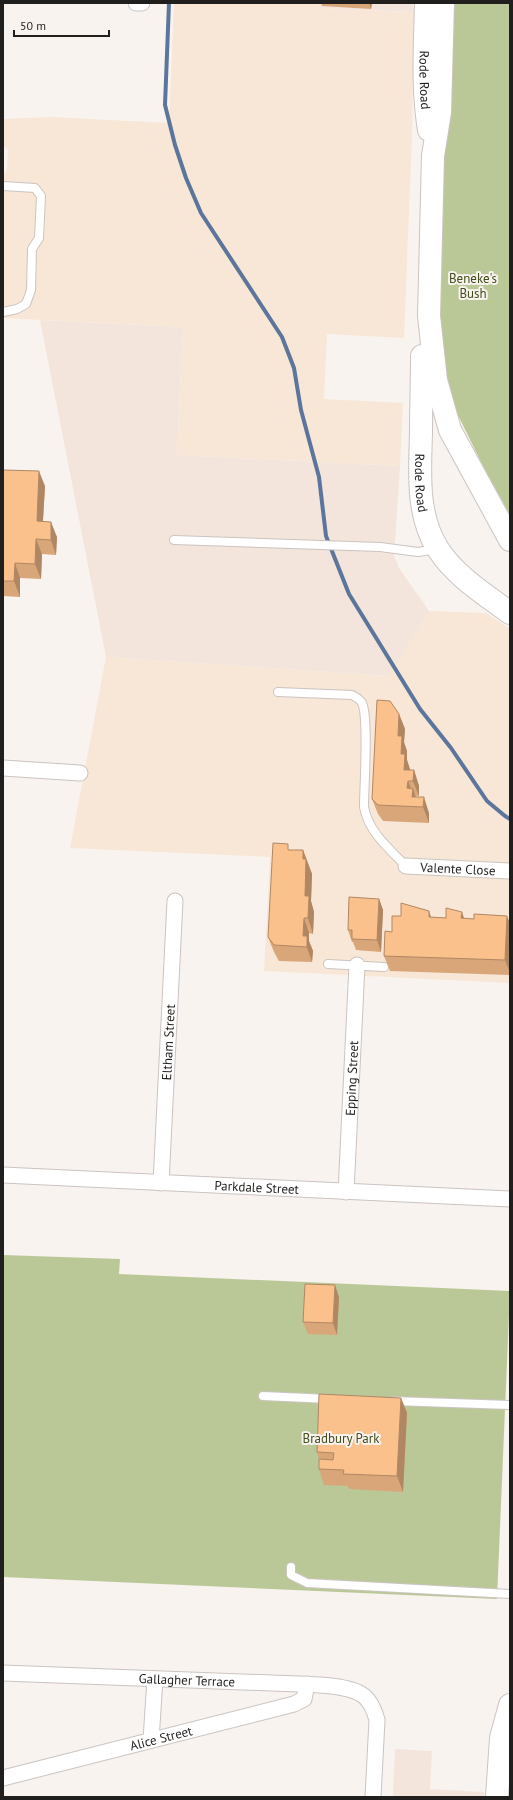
<svg xmlns="http://www.w3.org/2000/svg" width="513" height="1800" viewBox="0 0 513 1800" font-family="'PT Sans',sans-serif">
	<style>
		.built { fill: #f3e5dc }
		.industrial { fill: #f8e7d6 }
		.green { fill: #bac898 }
		.lines { fill: none; stroke-linecap: round; stroke-linejoin: round }
		.stream { stroke: #5b759c; stroke-width: 4 }
		.lane-casing { stroke: #cbc4c0; stroke-width: 10 }
		.street-casing { stroke: #cbc4c0; stroke-width: 17 }
		.secondary-casing { stroke: #cbc4c0; stroke-width: 24 }
		.lane { stroke: #fff; stroke-width: 8 }
		.street { stroke: #fff; stroke-width: 15 }
		.secondary { stroke: #fff; stroke-width: 22 }
		.wall { fill: #d8a679 }
		.shaded-wall { fill: #b08763 }
		.building { fill: #fbc18d; stroke: #b08763 }
		.labels { text-anchor: middle; stroke-width: 4; stroke-linejoin: round; paint-order: stroke }
		.street-label { font-size: 13px; fill: #211f1d; stroke: #f9f3ef }
		.park-label { font-size: 13px; fill: #404d1a; stroke: #f9f3ef }
	</style>
	<rect width="100%" height="100%" fill="#f9f3ef"/>
	<!-- built -->
	<path class="built" d="M320,3H412L414,12L320,8Z
		M40,320L183,327L177,455L400,466L394,556L399,568L429,611L389,676L106,657Z
		M395,1749L432,1751L430,1789L484,1792V1797H393Z"/>
	<!-- industrial -->
	<path class="industrial" d="M174,3H320V8L414,12L412,137L404,338L327,334L324,399L403,403L400,466L177,455L183,327L3,318V174L7,170L8,150L3,145V119L50,117L169,123Z
		M429,611L486,613L510,629V983L264,971L270,857L70,848L106,657L388,676Z"/>
	<!-- green -->
	<path class="green" d="M449,3H510V515L483,466L447,393L435,295Z
		M3,1255L120,1259L119,1274L510,1291L497,1599L3,1577Z"/>
	<g class="lines">
		<!-- stream -->
		<path class="stream" d="M169,3L165,105L175,145L186,178L201,213L282,337L294,368L301,410L319,477L326,536L349,594L420,709L451,748L487,801L505,816L510,819"/>
		<!-- lane casing -->
		<g class="lane-casing">
			<path id="lane" d="M3,186L35,188L41,196L39,238L32,249L31,290L26,304L17,309L3,312
				M174,540L380,547L418,552L437,549
				M278,692L352,695C356,697 360,699 362,703C369,717 364,787 364,807C368,831 389,849 406,866
				M328,964L384,967
				M263,1396L329,1399
				M393,1401L510,1405
				M291,1567V1575L307,1583L510,1594"/>
		</g>
		<!-- street casing -->
		<g class="street-casing">
			<g id="street">
				<path d="M136,3H142"/>
				<path d="M3,768L80,773"/>
				<path id="s1" d="M406,866L510,871"/>
				<path id="s2" d="M3,1175L510,1199"/>
				<path id="s3" d="M161,1183L175,901"/>
				<path id="s4" d="M346,1192L357,965"/>
				<path id="s5" d="M3,1673L272,1683C294,1684 343,1683 361,1694C370,1699 374,1709 377,1720L373,1797"/>
				<path d="M151,1740L155,1679"/>
				<path id="s6" d="M3,1778L294,1704L304,1699L307,1684"/>
			</g>
		</g>
		<!-- secondary casing -->
		<g class="secondary-casing">
			<g id="secondary">
				<path id="s7" d="M426,3C425,45 422,88 429,130"/>
				<path d="M443,3L440,112L433,156L429,316L436,380L450,430L510,540"/>
				<path id="s8" d="M422,356C422,382 421,407 421,433C420,471 416,515 438,549C455,576 486,595 510,613"/>
				<path d="M497,1797L501,1738L510,1705"/>
			</g>
		</g>
		<!-- lane -->
		<use href="#lane" class="lane"/>
		<!-- street -->
		<use href="#street" class="street"/>
		<!-- secondary -->
		<use href="#secondary" class="secondary"/>
	</g>
	<!-- wall -->
	<path class="wall" d="M321,3H372L371,9L322,6Z
		M3,470L45,486L43,521L57,537L56,555L42,554L41,579L20,578V597L3,596Z
		M399,714L405,729L404,742L407,751V760L410,770H414L419,786V796H415L429,813V823L383,821L378,814L372,799Z
		M290,850H303L312,874L311,901L314,912L313,934L309,933V941L313,951L312,962L279,961L274,952L268,937Z
		M379,899L383,910L381,952L356,950L353,942H352L348,930Z
		M431,917L464,919L510,923V975L390,971L384,956L392,932Z
		M339,1297L337,1335L308,1334L303,1322Z
		M401,1398L407,1413L403,1492L349,1489L348,1486L324,1485L319,1469V1459L317,1452Z"/>
	<!-- shaded-wall -->
	<path class="shaded-wall" d="M369,3H372L371,9Z
		M39,471L45,486L42,536L37,521Z
		M51,522L57,537L56,555L51,540Z
		M36,539L42,554L41,579L35,564Z
		M15,563L20,578V597L14,581Z
		M399,714L405,729L404,742L407,751V760L410,769V781L404,770L401,754L398,736Z
		M414,770L419,786V796L413,781Z
		M408,781L413,794V789L418,804V807L407,788Z
		M424,797L429,813V823L423,807Z
		M303,850L312,874L311,901L314,912L313,934L308,918L305,896L303,859Z
		M379,899L383,910L381,952L377,940Z
		M429,911L434,926L429,917Z
		M462,912L467,927L461,918Z
		M507,916L510,923V973L505,960Z
		M304,918L309,933V941L313,951L312,962L303,936Z
		M335,1285L339,1297L337,1335L333,1323Z
		M401,1398L407,1413L403,1492L397,1476Z"/>
	<!-- building -->
	<path class="building" d="M3,470L39,471L37,521L51,522V540L36,539L35,564L15,563L14,581H3Z
		M377,700L390,701L399,714L398,736H402L401,754H405L404,770H414L413,781H408L407,788L413,789L412,797H424L423,807L378,805L372,799Z
		M273,843L288,844V850H303V859H306L305,896H309L308,918H304L303,936H307V947L274,945L268,937Z
		M349,897L379,899L377,940L352,939V930H348Z
		M401,903L429,911V917L446,918V908L462,912L461,918L474,919V914L507,916L505,960L384,956L385,931L392,932V916H401Z
		M305,1284L335,1285L333,1323L303,1322Z
		M319,1394L401,1398L397,1476L343,1474L344,1470L319,1469V1459L333,1460L334,1453L317,1452Z"/>
	<g class="labels">
		<!-- street labels -->
		<g class="street-label">
			<text dy="5" stroke="none"><textPath href="#s7" startOffset="77">Rode Road</textPath></text>
			<text dy="5" stroke="none"><textPath href="#s8" startOffset="127">Rode Road</textPath></text>
			<text dy="5" stroke="none"><textPath href="#s1" startOffset="52">Valente Close</textPath></text>
			<text dy="5" stroke="none"><textPath href="#s3" startOffset="141">Eltham Street</textPath></text>
			<text dy="5" stroke="none"><textPath href="#s4" startOffset="114">Epping Street</textPath></text>
			<text dy="5" stroke="none"><textPath href="#s2" startOffset="254">Parkdale Street</textPath></text>
			<text dy="5" stroke="none"><textPath href="#s5" startOffset="184">Gallagher Terrace</textPath></text>
			<text dy="5" stroke="none"><textPath href="#s6" startOffset="163">Alice Street</textPath></text>
		</g>
		<!-- park labels -->
		<g class="park-label">
			<text x="473" y="283">Beneke's<tspan x="473" dy="15">Bush</tspan></text>
			<text x="341" y="1443">Bradbury Park</text>
		</g>
	</g>
	<!-- border -->
	<rect width="513" height="1800" fill="none" stroke="#211f1d" stroke-width="8"/>
	<!-- scale -->
	<path d="M14 30v6h95v-6" fill="none" stroke="#211f1d" stroke-width="2"/>
	<text x="20" y="30" font-size="12" fill="#211f1d" stroke="#f9f3ef" stroke-width="3" paint-order="stroke">50 m</text>
</svg>
